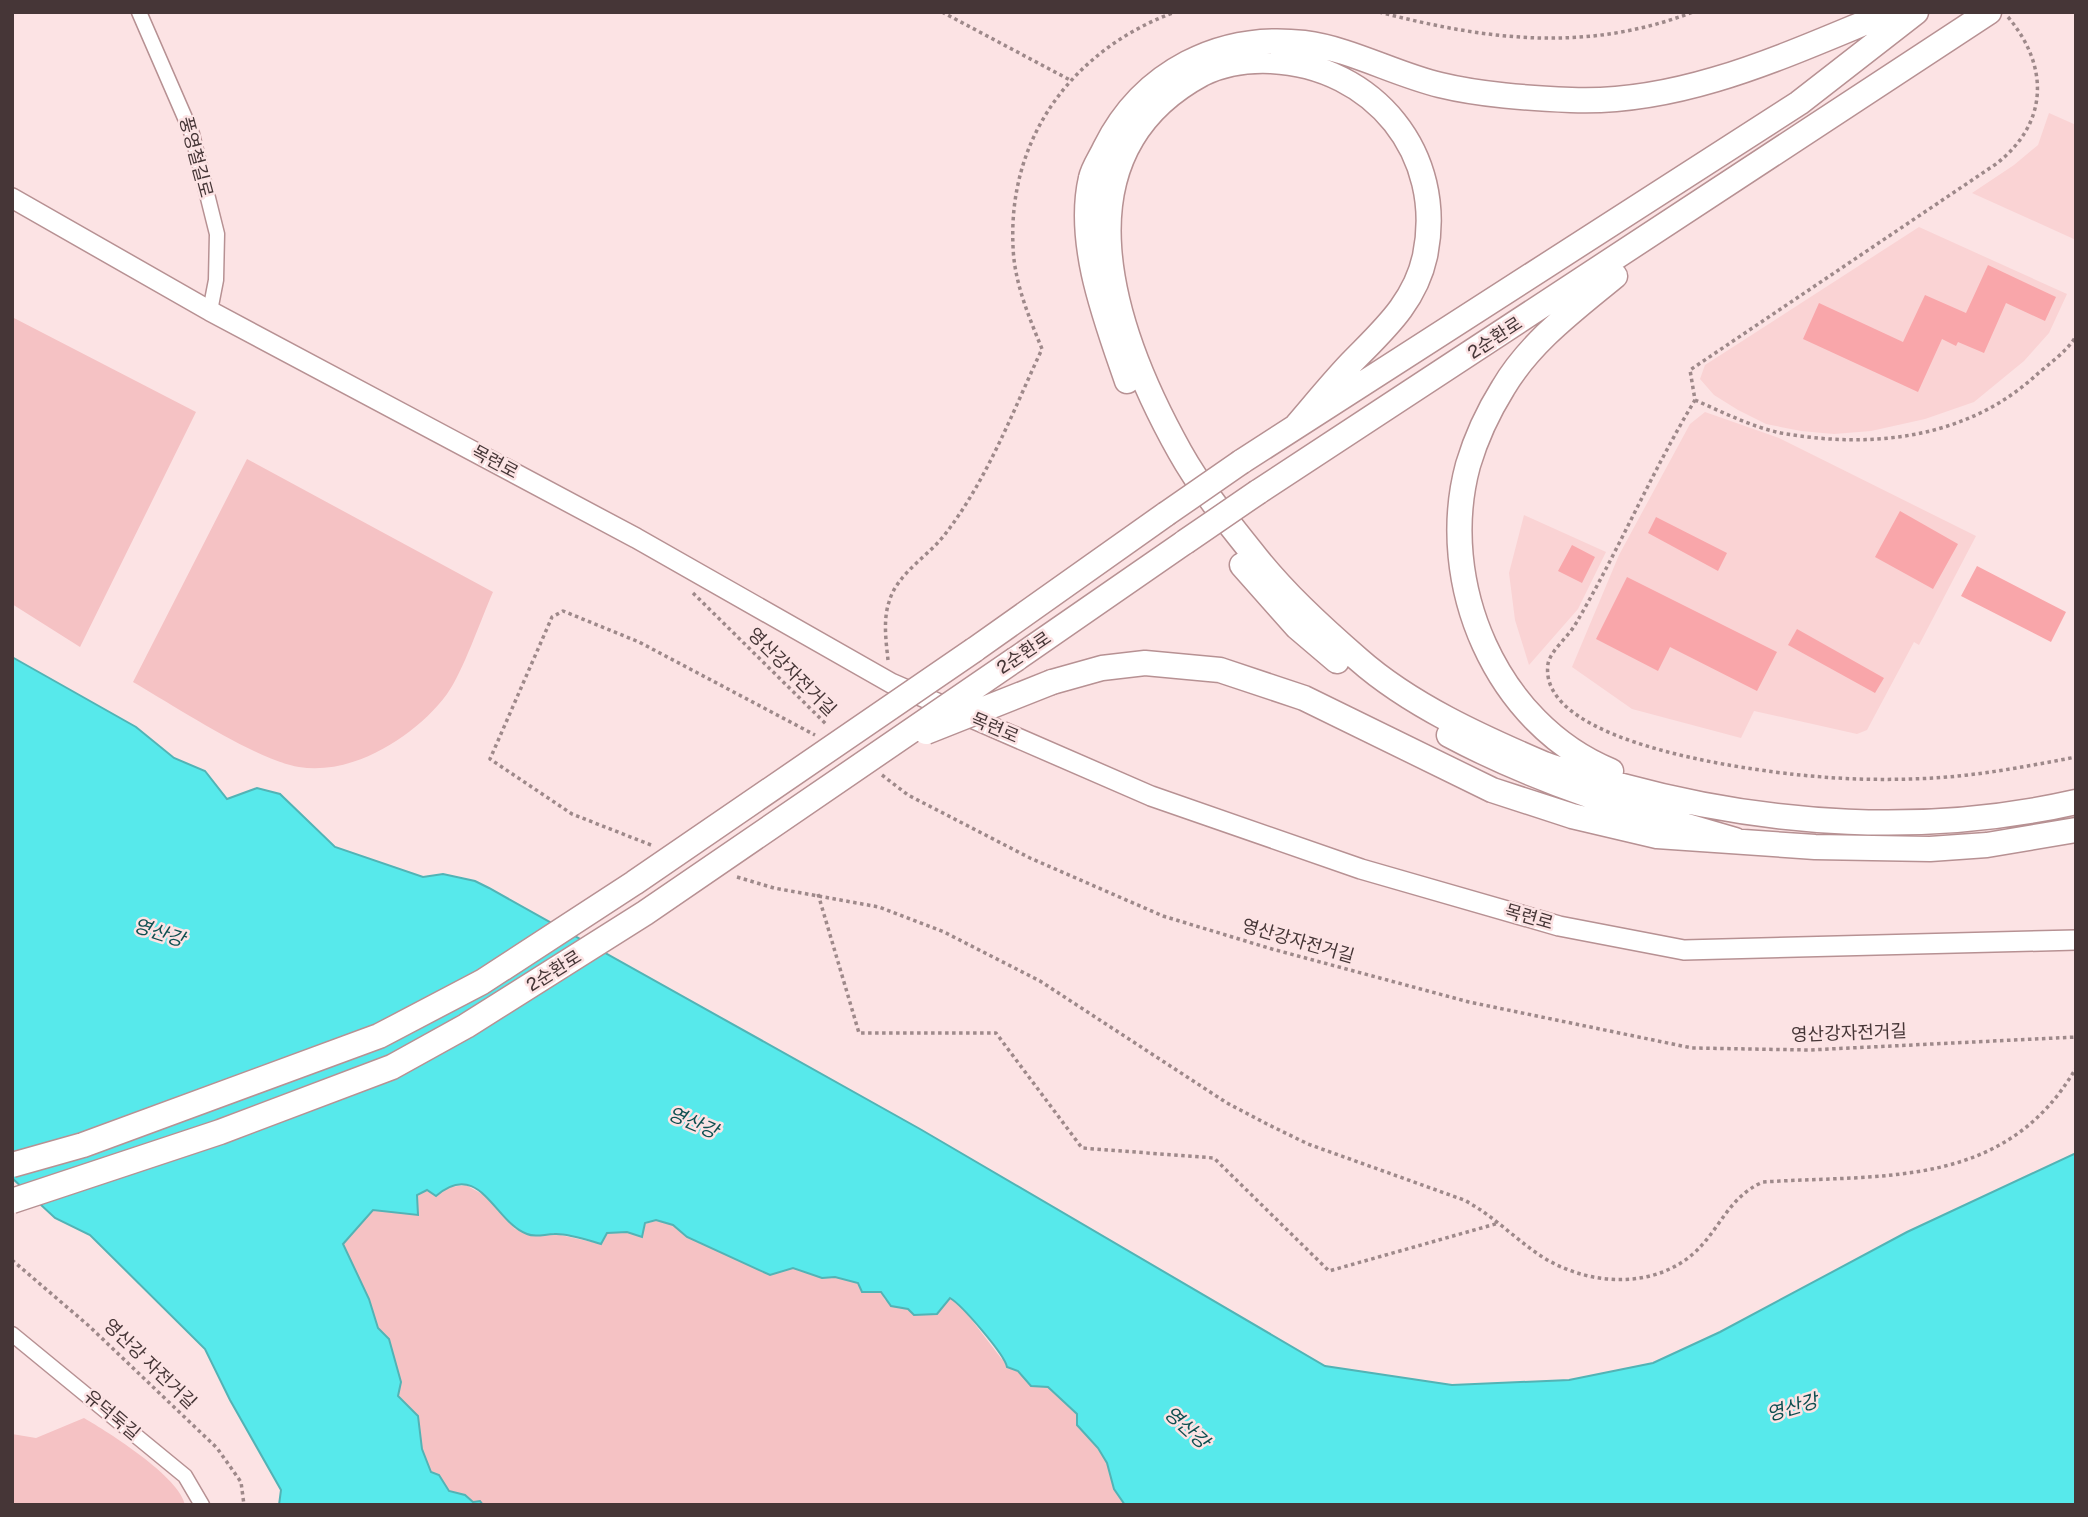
<svg xmlns="http://www.w3.org/2000/svg" width="2088" height="1517" viewBox="0 0 2088 1517" font-family="'Public Sans','Noto Sans KR',sans-serif">
	<style>
		.built { fill: #fad3d4 }
		.green { fill: #f5c2c4 }
		.water { fill: #57e9eb; stroke: #52b3b5; stroke-width: 2 }
		.building { fill: #f9a6aa }
		.lines { fill: none; stroke-linecap: round; stroke-linejoin: round }
		.minor-casing { stroke: #b79193; stroke-width: 17 }
		.tertiary-casing { stroke: #b79193; stroke-width: 22 }
		.trunk-casing { stroke: #b79193; stroke-width: 27 }
		.path { stroke: #9e898a; stroke-width: 3.5; stroke-dasharray: 3.5 3.5; stroke-linecap: butt }
		.minor { stroke: #fff; stroke-width: 14 }
		.tertiary { stroke: #fff; stroke-width: 19 }
		.trunk { stroke: #fff; stroke-width: 24 }
		.trunk-bridge-casing { stroke: #b79193; stroke-width: 27; stroke-linecap: butt }
		.trunk-bridge { stroke: #fff; stroke-width: 24 }
		.labels { text-anchor: middle; stroke-width: 5; stroke-linejoin: round; paint-order: stroke }
		.street-label { font-size: 18px; fill: #463637; stroke: #fce3e4 }
		.water-label { font-size: 19px; font-style: italic; fill: #0e4f50; stroke: #fce3e4 }
	</style>
	<rect width="100%" height="100%" fill="#fce3e4"/>
	<!-- built -->
	<path class="built" d="M2049,113L2076,125V240L1972,193L2014,165L2038,145Z
		M1919,227L2067,294L2049,333L2024,361L1974,402L1925,419L1871,431L1834,434L1801,431L1766,424L1738,410L1714,395L1700,379L1705,365Z
		M1705,412L1779,438L1976,536L1919,645L1914,642L1867,730L1857,734L1754,711L1741,738L1632,709L1572,667L1619,555L1690,424Z
		M1524,515L1606,552L1578,609L1529,665L1515,620L1509,573Z"/>
	<!-- green -->
	<path class="green" d="M12,317L196,412L80,647L12,604Z
		M247,459L493,592C481,619 463,672 447,694C416,736 353,776 299,767C256,760 173,705 133,682Z
		M466,1185L491,1199L515,1229L556,1234L601,1244L607,1233L627,1232L656,1220L673,1225L687,1237L770,1274L793,1268L822,1278L835,1277L858,1283L872,1293L881,1292L885,1300L908,1309L914,1315L937,1314L950,1298L958,1302L1001,1358L1025,1377L1031,1386L1048,1387L1077,1415L1078,1425L1098,1448L1107,1463L1114,1489L1125,1505H483L449,1491L439,1475L431,1472L422,1449L418,1416L398,1396L401,1382L389,1339L378,1328L369,1299L343,1244L373,1210L418,1215L417,1195L427,1190Z
		M84,1418C108,1432 180,1477 185,1505H12V1434L36,1438Z"/>
	<!-- water -->
	<path class="water" d="M12,657L136,727L174,758L205,771L227,799L257,788L280,794L335,847L423,877L443,874L475,881L489,888L920,1129L1325,1366L1452,1385L1569,1380L1653,1363L1720,1332L1907,1232L2076,1153V1505H1125L1114,1489L1107,1463L1098,1448L1077,1425V1414L1048,1387L1031,1386L1018,1371L1007,1367C1005,1355 962,1305 950,1298L937,1314L914,1315L908,1309L891,1306L881,1292H862L858,1283L835,1277L822,1278L793,1268L770,1275L687,1237L673,1225L656,1220L645,1223L642,1237L627,1232L607,1233L601,1244C587,1240 568,1233 554,1234C545,1234 535,1238 527,1234C495,1223 480,1158 436,1196L427,1190L417,1195L418,1215L373,1210L343,1244L369,1299L378,1328L389,1339L401,1382L398,1396L418,1416L422,1449L431,1472L439,1475L449,1491L465,1495L473,1502L480,1501L483,1505H279L281,1490L230,1400L205,1349L90,1235L55,1218L12,1178Z"/>
	<!-- building -->
	<path class="building" d="M1988,265L2056,297L2045,321L2006,303L1984,353L1958,342L1956,346L1942,339L1918,392L1803,339L1819,303L1903,342L1925,295L1966,313Z
		M1900,511L1958,544L1933,589L1875,557Z
		M1656,517L1727,553L1718,571L1648,533Z
		M1572,545L1595,557L1582,583L1558,571Z
		M1977,566L2066,612L2051,642L1961,596Z
		M1627,577L1777,652L1757,691L1670,647L1658,671L1596,639Z
		M1797,629L1884,678L1875,693L1788,645Z"/>
	<g class="lines">
		<!-- minor casing -->
		<g class="minor-casing">
			<path id="minor" d="M139,12L192,134L217,234L216,280L210,311
				M12,1334L185,1476L202,1505"/>
		</g>
		<!-- tertiary casing -->
		<g class="tertiary-casing">
			<path id="tertiary" d="M12,198L210,311L636,538L891,683L1151,796L1361,869L1559,926L1684,950L2076,940"/>
		</g>
		<!-- trunk casing -->
		<g class="trunk-casing">
			<path id="trunk" d="M1127,381C1106,320 1076,243 1091,178C1093,168 1101,157 1105,148C1143,72 1220,33 1304,43C1351,49 1394,74 1440,85C1481,95 1528,98 1571,100C1683,105 1790,53 1891,12
				M1297,425C1315,404 1332,383 1351,363C1382,331 1415,303 1425,256C1446,154 1374,66 1271,61C1248,60 1222,64 1202,74C1050,156 1114,334 1180,452C1199,486 1226,520 1251,551C1282,591 1320,626 1358,659C1410,705 1481,737 1544,764C1569,774 1597,779 1623,786C1770,826 1926,836 2076,802
				M1241,462L1799,103L1916,12
				M1258,492L1989,12
				M1242,565L1297,627L1337,661
				M974,650L1166,514
				M1016,659L1185,542
				M1052,682L1102,668L1145,663L1220,670L1304,698L1492,790L1572,816L1657,836L1815,847L1930,849L1987,845L2076,830
				M1449,735C1543,785 1634,811 1735,840
				M1611,771C1496,724 1436,583 1468,465C1476,438 1488,412 1503,388C1530,342 1575,309 1615,276"/>
		</g>
		<!-- path -->
		<path class="path" d="M942,12L1070,80
			M1379,12C1487,40 1586,53 1693,12
			M2008,17C2050,67 2048,124 1996,164L1690,370L1695,400C1651,473 1618,552 1575,625C1568,637 1550,651 1548,664C1536,746 1766,773 1823,777C1859,780 1898,780 1934,778C1982,775 2029,766 2076,757
			M1695,400C1722,412 1752,427 1781,433C1870,449 1965,439 2034,377C2047,365 2067,352 2076,336
			M693,593L827,725
			M888,660C886,641 883,620 889,602C897,573 929,556 946,533C988,478 1013,411 1042,349C1029,317 1014,282 1013,246C1008,136 1074,49 1175,12
			M882,775L908,795L1030,858L1163,916L1272,949L1469,1002L1692,1048L1809,1050L2076,1037
			M651,845L572,814L490,759L552,617L563,611L639,642L815,735
			M737,877L774,888L879,907L944,932L1040,981L1227,1103L1267,1124L1308,1144L1464,1200C1491,1214 1512,1236 1538,1254C1583,1285 1650,1291 1693,1254C1720,1230 1728,1197 1763,1182C1883,1174 2005,1190 2076,1068
			M818,894L859,1033H996L1082,1148L1214,1158L1329,1271L1499,1223
			M12,1260L89,1326L217,1448L241,1482L244,1505"/>
		<!-- minor -->
		<use href="#minor" class="minor"/>
		<!-- tertiary -->
		<use href="#tertiary" class="tertiary"/>
		<!-- trunk -->
		<use href="#trunk" class="trunk"/>
		<!-- trunk-bridge casing -->
		<g class="trunk-bridge-casing">
			<path id="trunk-bridge" d="M1166,514L1241,462
				M1185,542L1258,492
				M926,732L1052,682
				M12,1165L83,1145L379,1036L482,982L634,883L974,650
				M12,1201L220,1132L392,1067L466,1026L645,913L1016,659"/>
		</g>
		<!-- trunk-bridge -->
		<use href="#trunk-bridge" class="trunk-bridge"/>
	</g>
	<g class="labels">
		<!-- street labels -->
		<g class="street-label">
			<text transform="translate(196 157) rotate(75)" y="6">풍영철길로</text>
			<text transform="translate(1495 338) rotate(-33)" y="6">2순환로</text>
			<text transform="translate(495 462) rotate(28)" y="6">목련로</text>
			<text transform="translate(1024 653) rotate(-34)" y="6">2순환로</text>
			<text transform="translate(792 672) rotate(45)" y="6">영산강자전거길</text>
			<text transform="translate(995 728) rotate(23)" y="6">목련로</text>
			<text transform="translate(1529 917) rotate(16)" y="6">목련로</text>
			<text transform="translate(1298 941) rotate(16)" y="6">영산강자전거길</text>
			<text transform="translate(554 971) rotate(-32)" y="6">2순환로</text>
			<text transform="translate(1849 1033) rotate(-2)" y="6">영산강자전거길</text>
			<text transform="translate(150 1364) rotate(44)" y="6">영산강 자전거길</text>
			<text transform="translate(112 1415) rotate(40)" y="6">유덕둑길</text>
		</g>
		<!-- water labels -->
		<g class="water-label">
			<text transform="translate(159 932) rotate(18)" y="7">영산강</text>
			<text transform="translate(693 1122) rotate(23)" y="7">영산강</text>
			<text transform="translate(1792 1407) rotate(-17)" y="7">영산강</text>
			<text transform="translate(1187 1427) rotate(42)" y="7">영산강</text>
		</g>
	</g>
	<!-- border -->
	<rect width="2088" height="1517" fill="none" stroke="#463637" stroke-width="28"/>
</svg>
